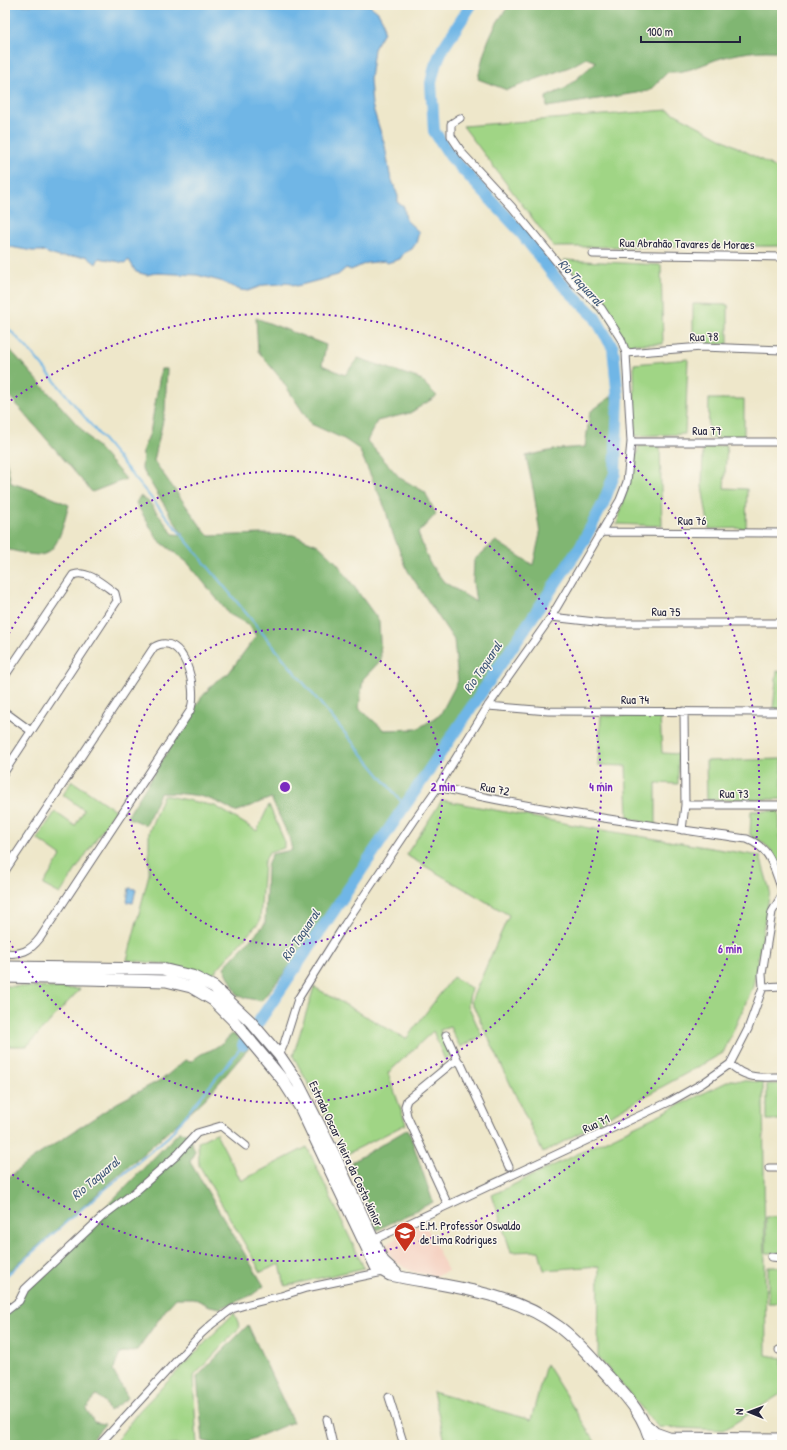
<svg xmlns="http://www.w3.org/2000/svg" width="787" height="1450" viewBox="0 0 787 1450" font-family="'Patrick Hand',sans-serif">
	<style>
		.built { fill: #f5d2c2 }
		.green { fill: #a0d585; stroke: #617c60 }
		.forest { fill: #80b672; stroke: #516c56 }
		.water { fill: #6fb6e6; stroke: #486c90 }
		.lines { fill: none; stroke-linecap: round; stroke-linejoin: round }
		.stream { stroke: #6fb6e6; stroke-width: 2 }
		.river { stroke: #6fb6e6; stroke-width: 12 }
		.minor-casing { stroke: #69676d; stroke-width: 9 }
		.primary-casing { stroke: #69676d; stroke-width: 13 }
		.minor { stroke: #fff; stroke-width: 7 }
		.primary { stroke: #fff; stroke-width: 11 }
		.ring { fill: none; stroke: #7b2cbf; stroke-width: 2; stroke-dasharray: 2 4 }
		.labels { text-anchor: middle; stroke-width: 3; stroke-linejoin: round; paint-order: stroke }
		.street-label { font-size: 12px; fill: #22223b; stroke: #fbf7ec }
		.poi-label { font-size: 12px; fill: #22223b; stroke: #fbf7ec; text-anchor: start }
		.water-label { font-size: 13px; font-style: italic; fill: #3d5677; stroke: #fbf7ec }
		.centre { fill: #7b2cbf; stroke: #fbf7ec; stroke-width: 2 }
		.ring-label { font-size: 12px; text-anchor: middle; font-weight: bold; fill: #7b2cbf; stroke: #fbf7ec; stroke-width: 3; stroke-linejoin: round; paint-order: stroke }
	</style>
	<rect width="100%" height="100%" fill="#fbf7ec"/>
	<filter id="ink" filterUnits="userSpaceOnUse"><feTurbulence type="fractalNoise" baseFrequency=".025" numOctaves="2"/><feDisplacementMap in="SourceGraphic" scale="8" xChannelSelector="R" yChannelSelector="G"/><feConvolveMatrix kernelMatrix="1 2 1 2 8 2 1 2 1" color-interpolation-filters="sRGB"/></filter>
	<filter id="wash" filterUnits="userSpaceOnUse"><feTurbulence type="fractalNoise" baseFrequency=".012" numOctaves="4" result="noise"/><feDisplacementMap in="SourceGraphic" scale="16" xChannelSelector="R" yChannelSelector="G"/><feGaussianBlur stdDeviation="0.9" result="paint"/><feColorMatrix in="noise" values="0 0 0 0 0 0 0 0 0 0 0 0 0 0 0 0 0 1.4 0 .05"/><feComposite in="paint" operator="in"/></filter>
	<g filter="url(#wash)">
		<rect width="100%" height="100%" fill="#eee7ca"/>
		<!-- built -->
		<path class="built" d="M425,1224L448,1271L436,1276L413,1272L397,1263L390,1255L386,1245L411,1229Z"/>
		<!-- green -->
		<path class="green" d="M668,110L782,171L781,246L554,247L463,126Z
			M564,260L661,265L663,344H628Z
			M693,304L728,305V344H693Z
			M688,359L685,434L635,436L634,364Z
			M709,399H744V438H708Z
			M727,445L724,488L747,489L746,528L709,529L702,486L703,448Z
			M639,446H660L662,526L617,524Z
			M777,671L782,672V709H773Z
			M660,715L662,753L678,754V784L656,783V825L628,818L626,766L598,765L601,716Z
			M782,759V799L707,800L706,761Z
			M72,781L115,810L60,894L43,885L61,856L37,839L55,812L75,826L84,810L63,795Z
			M163,795L215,806L257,831L269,805L284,840V848L269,853L264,862L260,921L212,975L163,964L127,960L149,874V832Z
			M442,800L590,828L760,856L770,891L753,987L723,1053L543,1153L471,1001L509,915L406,855Z
			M751,811H779L782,877C773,850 775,850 750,835Z
			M780,902H782V938H780Z
			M453,977L471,988L468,1005L482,1036L460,1047L450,1027L440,1030L451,1054L445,1060L433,1031L388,1073L406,1124L347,1154L293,1056L314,987L406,1039Z
			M5,986L80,989L27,1046H5Z
			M731,1080L763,1082L766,1355L782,1358V1393L724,1430L658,1427L598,1357L599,1266L544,1270L539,1251L511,1252L492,1195Z
			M767,1084H782V1120H767Z
			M216,1133L241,1181L307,1147L364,1268L285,1286L280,1264L261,1272L199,1165L198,1142Z
			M766,1217H782V1253H766Z
			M768,1267H782V1303H768Z
			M234,1313L240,1327L193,1377L197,1445H113L139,1411Z
			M546,1364L597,1445H446L433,1392L531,1420Z"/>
		<!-- forest -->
		<path class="forest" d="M510,5H782V52C761,49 736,53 715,60C699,66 686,73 668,72L649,91L547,107L546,97L566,88L596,62L586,58L572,66L507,90L478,79C484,49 490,28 510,5Z
			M256,318L326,345L322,365L345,375L358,358L420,379L437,396L410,413L377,421L367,441L400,478L425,492L436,514L418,533L429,562L444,582L476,602L473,582L474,560L496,541L533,565L540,534L534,493L526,456L558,449L585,447L590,412L612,396L614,424L611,473L602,505L395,823L349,882L308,944L261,1001L238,996L224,967L265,924L267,866L272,854L292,850L289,837L271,798L235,812C207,794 192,794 160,793L146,825L127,817L201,698L216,681L228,674L256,636L249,625L229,614L188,563L158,540L136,503L140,496L149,502L173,534L183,535L142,469L143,449L150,433L161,369H167L165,411L154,461L205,532L209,536L263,534L293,535L318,545L337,563L379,621L381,660L363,679L359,708L384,730L417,729L440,715L458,681L454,640L408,571L390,527L386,510L359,449L344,439L311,424L281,379L258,351Z
			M5,344L126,479L92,492L5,391Z
			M5,455L11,483L39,492L69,505C64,520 59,555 39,555C28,555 16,551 5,549Z
			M232,1034L237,1036L249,1048L205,1099L5,1275V1180L32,1159L117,1103L164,1078L185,1060L192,1061C200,1054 203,1053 211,1050C219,1046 226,1040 232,1034Z
			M408,1129L433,1202L377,1230L352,1162Z
			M179,1132L188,1133L195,1151L190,1162L264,1286L252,1295L221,1308L210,1306L193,1298H176L167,1308L137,1350L120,1354L113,1371L128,1398L109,1411L104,1401L97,1395L86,1409L94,1422L105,1424L87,1445H5V1310Z
			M248,1325L293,1422L238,1445H219L203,1441L197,1377Z"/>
		<!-- water -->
		<path class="water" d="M5,5H369L378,12L383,21L384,32L374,49L370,79L372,105L385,146L390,175L398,196V203L404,207L406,220L419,232L416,243L412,249L404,253L400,259L387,263L385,261L367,263L351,270L346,268L338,275L301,285L296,286L286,282L281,284L264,285L248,291L240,290L220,281L197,275L155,273L147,275L136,272L129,260L125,263L99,258L96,264L86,256L59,257L41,251H32L5,246Z
			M129,888L136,889L133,903L127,902Z"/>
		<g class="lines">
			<!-- stream -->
			<path class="stream" d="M5,325L31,352L405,806
				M5,1277L72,1217L169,1136L243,1045"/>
			<!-- river -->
			<path class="river" d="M243,1045L582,544L603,504L615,473L618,399L613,348L594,316L555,277L519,230L451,157L434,131L431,83L435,66L442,50L471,5"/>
		</g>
	</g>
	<g filter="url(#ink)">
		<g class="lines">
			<!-- minor casing -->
			<g class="minor-casing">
				<path id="minor" d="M593,254L782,257
					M626,353L702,347L782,350
					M631,442H782
					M603,532L782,533
					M551,617L604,623H782
					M5,676L73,575C87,569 104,585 115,593L117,601L113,607L5,771
					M488,706L548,711L782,712
					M5,712L31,731
					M438,787C540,811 644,824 747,839C772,849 773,867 782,890
					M685,805H782
					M682,830L685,805L684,711
					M5,871L154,647C184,629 199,690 190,711L40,938C30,951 21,955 5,953
					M763,987L782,986
					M446,1035L458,1061
					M279,1055L284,1044L298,999L345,924L414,821L438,787L488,706L551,617L620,500L627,482L631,442L626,353L621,339L601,308L573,282L512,207L463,154L451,136V124L460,118
					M730,1064C747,1080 760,1077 782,1077
					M769,1168H782
					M448,1205L407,1116L405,1106L407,1100L452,1063L458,1061L461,1064L509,1167
					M373,1240L671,1101L703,1083L730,1064L748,1029L763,987L762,974L772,912L782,895
					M771,1257L782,1258
					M5,1312L19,1301L25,1289L103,1216L136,1191L177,1155L197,1133L221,1126L246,1146
					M779,1350H782
					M389,1397L404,1445
					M327,1419L333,1445
					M99,1445L201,1334L212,1324L232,1309L245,1305L281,1296L306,1288L383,1272"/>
			</g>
			<!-- primary casing -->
			<g class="primary-casing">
				<path id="primary" d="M5,967L162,969L192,976L214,987L250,1021L279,1055L298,1083L334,1154L383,1261L396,1273
					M5,977L166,981L191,987L213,1000L233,1020L282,1079L300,1107L376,1267L390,1275C448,1287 511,1291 559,1327C578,1341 593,1360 609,1377C627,1397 646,1417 651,1445
					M645,1424L655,1433L669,1438L782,1439"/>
			</g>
			<!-- minor -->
			<use href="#minor" class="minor"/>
			<!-- primary -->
			<use href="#primary" class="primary"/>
		</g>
	</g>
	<!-- distance rings -->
	<g class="ring">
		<circle cx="285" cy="787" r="158"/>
		<path d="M6 639A316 316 0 1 1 6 935"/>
		<path d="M6 404A474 474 0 1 1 6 1170"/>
	</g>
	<!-- icons -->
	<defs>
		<g id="school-pin" transform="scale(1.15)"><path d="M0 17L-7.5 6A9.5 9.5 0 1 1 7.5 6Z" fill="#c8321e" stroke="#fbf7ec"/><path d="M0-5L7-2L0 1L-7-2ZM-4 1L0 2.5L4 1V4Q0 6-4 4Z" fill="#fff"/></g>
	</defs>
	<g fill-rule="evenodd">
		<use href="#school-pin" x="405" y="1233"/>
	</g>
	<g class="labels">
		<!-- street labels -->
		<g class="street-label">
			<text transform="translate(687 244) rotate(1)" y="4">Rua Abrahão Tavares de Moraes</text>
			<text transform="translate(704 337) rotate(-1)" y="4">Rua 78</text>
			<text x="707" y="435">Rua 77</text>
			<text x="692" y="525">Rua 76</text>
			<text transform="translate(666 612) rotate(1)" y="4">Rua 75</text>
			<text x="635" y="704">Rua 74</text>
			<text transform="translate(495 789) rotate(11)" y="4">Rua 72</text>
			<text x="734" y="798">Rua 73</text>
			<text transform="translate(596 1124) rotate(-25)" y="4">Rua 71</text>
			<text transform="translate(346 1154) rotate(65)" y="4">Estrada Oscar Vieira da Costa Júnior</text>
		</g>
		<!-- poi labels -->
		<g class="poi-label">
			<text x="420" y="1230">E.M. Professor Oswaldo<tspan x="420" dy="14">de Lima Rodrigues</tspan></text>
		</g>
		<!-- water labels -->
		<g class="water-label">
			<text transform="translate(581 282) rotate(47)" y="5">Rio Taquaral</text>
			<text transform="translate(482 667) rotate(-56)" y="5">Rio Taquaral</text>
			<text transform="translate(300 935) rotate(-56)" y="5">Rio Taquaral</text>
			<text transform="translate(95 1178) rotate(-40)" y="5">Rio Taquaral</text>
		</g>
	</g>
	<circle cx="285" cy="787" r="6" class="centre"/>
	<g class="ring-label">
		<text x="443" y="791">2 min</text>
		<text x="601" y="791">4 min</text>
		<text x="730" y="953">6 min</text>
	</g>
	<!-- margin -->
	<rect width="787" height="1450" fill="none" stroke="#fbf7ec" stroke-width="20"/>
	<!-- north arrow -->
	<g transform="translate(749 1412) rotate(271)" stroke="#fbf7ec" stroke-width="3" paint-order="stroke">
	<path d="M0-3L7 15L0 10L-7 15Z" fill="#22223b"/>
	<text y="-6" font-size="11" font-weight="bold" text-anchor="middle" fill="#22223b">N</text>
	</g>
	<!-- scale -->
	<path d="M641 36v6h99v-6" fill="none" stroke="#22223b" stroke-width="2"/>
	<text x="647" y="36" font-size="12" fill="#22223b" stroke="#fbf7ec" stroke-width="3" paint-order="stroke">100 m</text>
</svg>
